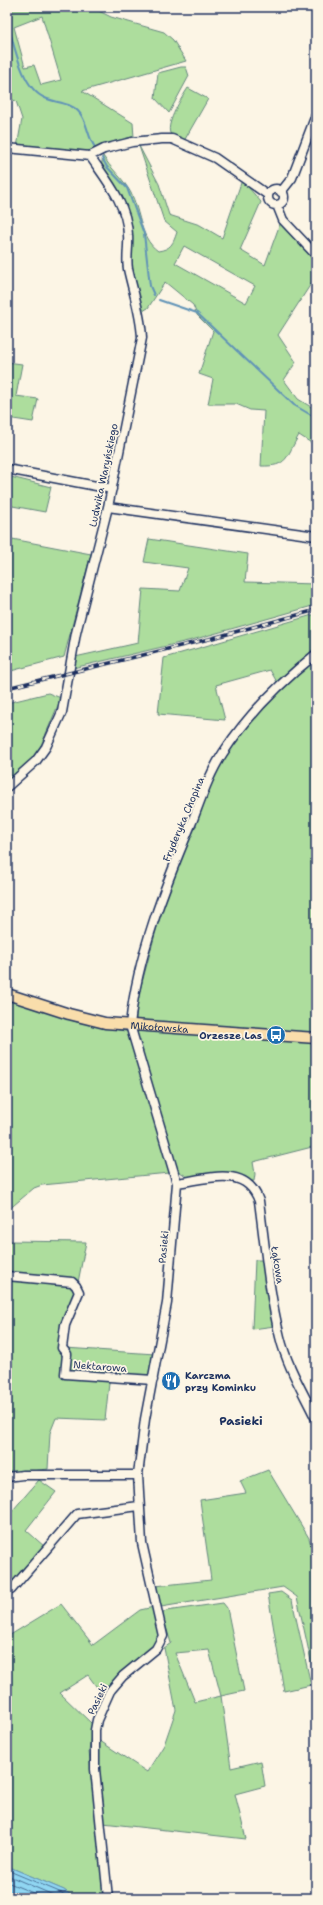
<svg xmlns="http://www.w3.org/2000/svg" width="323" height="1905" viewBox="0 0 323 1905" font-family="'Shantell Sans',sans-serif">
	<style>
		.green { fill: #addd9d; stroke: #64867e; fill-rule: evenodd }
		.water { fill: #90d6f2; stroke: #6193b7 }
		.lines { fill: none; stroke-linecap: round; stroke-linejoin: round }
		.shore { stroke: #4a7299; stroke-width: 1 }
		.stream { stroke: #6193b7; stroke-width: 2 }
		.minor-casing { stroke: #1b2f5e; stroke-width: 11 }
		.major-casing { stroke: #1b2f5e; stroke-width: 13 }
		.minor { stroke: #fcf5e5; stroke-width: 8 }
		.major { stroke: #f9ddab; stroke-width: 10 }
		.rail-casing { stroke: #1b2f5e; stroke-width: 3.5 }
		.rail { stroke: #fcf5e5; stroke-width: 2; stroke-dasharray: 6; stroke-linecap: butt }
		.labels { text-anchor: middle; stroke-width: 3.5; stroke-linejoin: round; paint-order: stroke }
		.street-label { font-size: 10px; fill: #1b2f5e; stroke: #fcf5e5 }
		.poi-label { font-size: 10px; font-weight: bold; fill: #1b2f5e; stroke: #fcf5e5; text-anchor: end }
		.quarter-label { font-size: 12px; font-weight: bold; fill: #1b2f5e; stroke: #fcf5e5 }
	</style>
	<rect width="100%" height="100%" fill="#fcf5e5"/>
	<filter id="ink" filterUnits="userSpaceOnUse"><feTurbulence type="fractalNoise" baseFrequency=".025" numOctaves="2"/><feDisplacementMap in="SourceGraphic" scale="8" xChannelSelector="R" yChannelSelector="G"/><feConvolveMatrix kernelMatrix="1 2 1 2 8 2 1 2 1" color-interpolation-filters="sRGB"/></filter>
	<g filter="url(#ink)">
		<!-- green -->
		<path class="green" d="M7,7H91L111,17L164,32L173,40L186,61L82,91L133,123L134,137L115,141L90,151L17,147L22,119L16,101L7,98ZM42,16L61,80L41,85L34,65L25,67L14,27Z
			M181,67H186L189,76L169,113L155,98L158,73Z
			M188,88L208,99L184,141C179,139 172,138 170,133C166,123 182,97 188,88Z
			M139,146L159,184L169,215L200,225L222,238L242,180L261,202L240,250L265,265L281,221L316,261V276L278,335L296,362L284,380L298,399L316,410V446L299,435C286,457 288,467 261,466L264,411L250,410L236,404H208L213,379L199,374L213,331L197,315L193,305L165,282L148,308L143,311C137,294 131,278 130,260C130,250 133,240 132,229C130,208 114,183 101,167L103,156C110,168 121,176 128,188C141,207 138,237 158,251C171,249 173,244 177,232L164,221ZM184,246L255,286L246,303L175,263Z
			M7,362L22,364L16,396L38,399L33,422L7,418Z
			M7,476L51,487L45,512L7,505Z
			M7,538L91,554L64,657L7,672Z
			M149,539L248,554L245,582L316,584V605L192,640L73,668L75,657L138,643L143,589L180,591L188,568L144,562Z
			M316,614V1146L253,1162L255,1174L254,1181H249C235,1167 207,1176 189,1178L180,1172L42,1185L34,1188L7,1211V998L77,1022L135,1033L137,1001L164,901L179,860L217,768L231,744L281,689L270,670L216,685L225,720L158,714L164,658Z
			M48,693L61,698L37,755L7,782V703Z
			M7,1241L86,1242L65,1348L155,1354L152,1376L110,1374L105,1420L56,1418L50,1433L48,1469L7,1474Z
			M255,1260H263L275,1326L252,1329Z
			M268,1470L309,1538L316,1564V1684L297,1597L283,1587L161,1607L155,1586L211,1580L200,1500L246,1493L240,1481Z
			M39,1480L56,1492L26,1530L45,1547L7,1589V1517Z
			M281,1592L292,1600L311,1685L284,1691L268,1594Z
			M223,1603L227,1608L244,1691L221,1696L231,1768L261,1761L265,1786L235,1794L246,1839L103,1823L97,1739L147,1772L164,1745L176,1710L164,1648L171,1643L162,1614L166,1611ZM209,1650L221,1696L195,1702L175,1653Z
			M61,1604L93,1645L140,1610L154,1607L161,1637L155,1646L104,1697L88,1675L60,1693L92,1724L89,1752L105,1898H75L64,1890L7,1866V1637Z"/>
		<!-- water -->
		<path class="water" d="M7,1866L64,1890L75,1898H7Z"/>
		<g class="lines">
			<!-- shore -->
			<path class="shore" d="M7,1870L62,1893L68,1898
				M7,1875L60,1898
				M7,1882L45,1898"/>
			<!-- stream -->
			<path class="stream" d="M7,21C14,43 21,88 45,98C56,103 69,102 78,111C88,121 87,137 95,147
				M102,158L107,167L127,188L144,234L150,286L154,295
				M159,300L197,313L294,405L316,418"/>
			<!-- minor casing -->
			<g class="minor-casing">
				<path id="minor" d="M7,148L90,156L104,149L132,142L162,139H172L215,158L268,195
					M268 197a8 8 0 1 1 16 0a8 8 0 1 1-16 0Z
					M281,192L292,178L316,115
					M277,205L283,220L316,255
					M7,469L112,489
					M108,507L316,536
					M7,787L36,761L46,747L62,712L76,633L108,507L142,338C141,314 133,292 128,269C126,258 129,246 128,235C127,204 107,181 90,156
					M177,1183C207,1179 246,1164 259,1201C265,1246 269,1293 280,1337C287,1366 303,1392 316,1419
					M7,1276L72,1282L76,1286L79,1292L65,1325L62,1348L67,1354L65,1374L153,1380
					M7,1477L23,1475H138
					M11,1590L77,1514L139,1506
					M108,1898L95,1769V1730L97,1720L110,1691L123,1676L156,1649L163,1636L142,1543L138,1475L145,1419L167,1303L177,1183L130,1025C137,956 165,886 192,822C201,799 209,774 223,753C247,716 281,682 316,654"/>
			</g>
			<!-- major casing -->
			<g class="major-casing">
				<g id="major">
					<path id="s1" d="M7,994L69,1014L105,1023L316,1038"/>
				</g>
			</g>
			<!-- minor -->
			<use href="#minor" class="minor"/>
			<!-- major -->
			<use href="#major" class="major"/>
			<!-- rail casing -->
			<g class="rail-casing">
				<path id="rail" d="M7,688L209,639L316,610"/>
			</g>
			<!-- rail -->
			<use href="#rail" class="rail"/>
		</g>
	</g>
	<!-- icons -->
	<defs>
		<g id="bus-disc" transform="scale(1)"><circle r="9.5" fill="#1f6fb2" stroke="#fcf5e5"/><path d="M-5-6H5V4H4V6H2V4H-2V6H-4V4H-5ZM-3.5-4V0h7V-4ZM-3.5 1.2v1.5H-2V1.2ZM2 1.2v1.5H3.5V1.2Z" fill="#fff"/></g>
		<g id="restaurant-disc" transform="scale(1)"><circle r="9.5" fill="#1f6fb2" stroke="#fcf5e5"/><path d="M-5-6h1v4h1v-4h1v4h1v-4h1v5L-1.5 .5V6h-2V.5L-5-1ZM5-6V6H3V1.5H1.5Q1.5-4 5-6Z" fill="#fff"/></g>
	</defs>
	<g fill-rule="evenodd">
		<use href="#bus-disc" x="276" y="1035"/>
		<use href="#restaurant-disc" x="171" y="1381"/>
	</g>
	<g class="labels">
		<!-- street labels -->
		<g class="street-label">
			<text transform="translate(103 475) rotate(-78)" y="4">Ludwika Waryńskiego</text>
			<text transform="translate(183 819) rotate(-67)" y="4">Fryderyka Chopina</text>
			<text dy="4" stroke="none"><textPath href="#s1" startOffset="157">Mikołowska</textPath></text>
			<text transform="translate(163 1247) rotate(-85)" y="4">Pasieki</text>
			<text transform="translate(278 1265) rotate(81)" y="4">Łąkowa</text>
			<text transform="translate(100 1366) rotate(4)" y="4">Nektarowa</text>
			<text transform="translate(97 1699) rotate(-64)" y="4">Pasieki</text>
		</g>
		<!-- poi labels -->
		<g class="poi-label">
			<text x="262" y="1039">Orzesze Las</text>
			<text x="185" y="1379" text-anchor="start">Karczma<tspan x="185" dy="12">przy Kominku</tspan></text>
		</g>
		<!-- quarter labels -->
		<g class="quarter-label">
			<text x="241" y="1425">Pasieki</text>
		</g>
	</g>
	<!-- margin -->
	<rect width="323" height="1905" fill="none" stroke="#fcf5e5" stroke-width="24"/>
	<rect x="12" y="12" width="299" height="1881" fill="none" stroke="#1b2f5e" stroke-width="1.5" filter="url(#ink)"/>
</svg>
